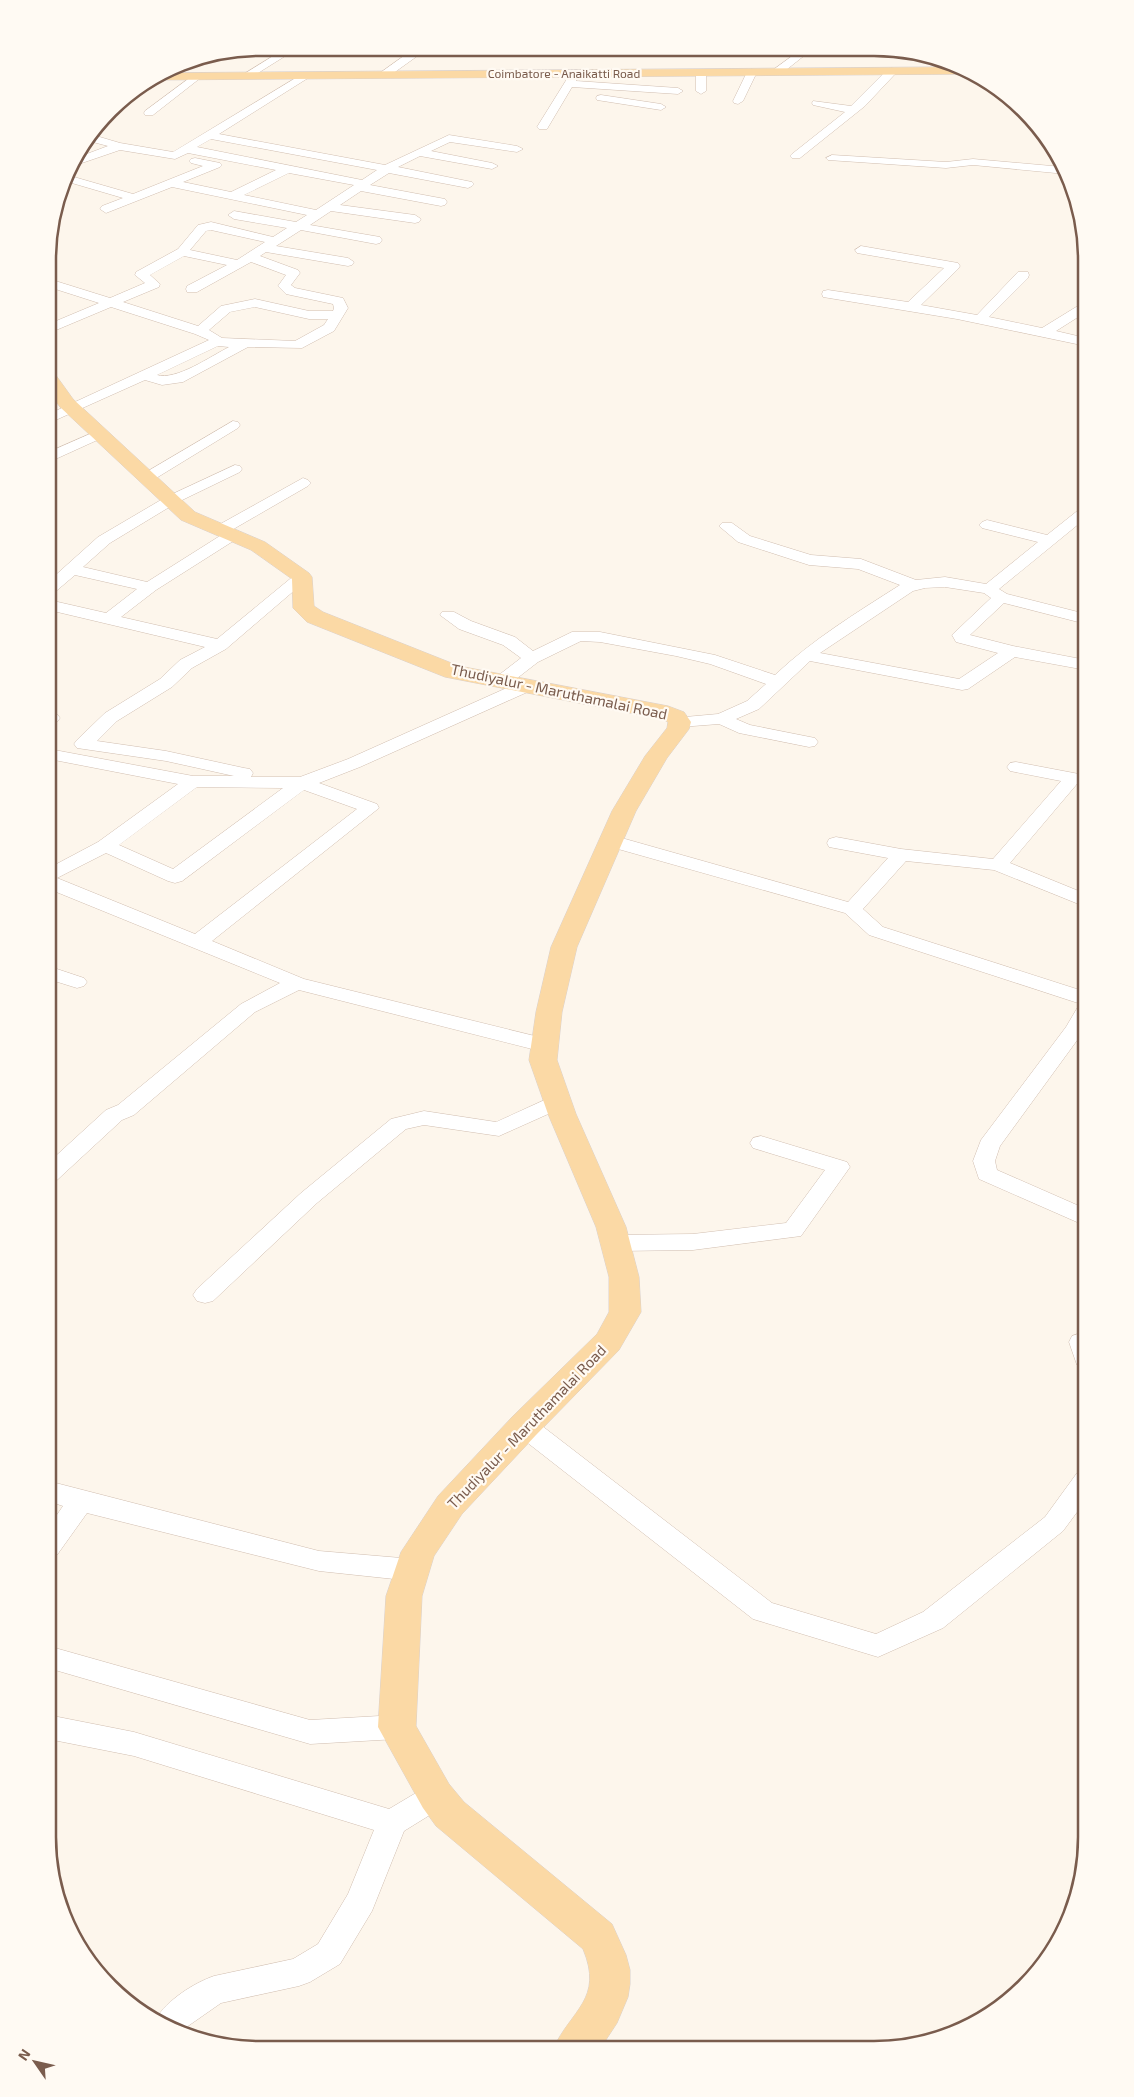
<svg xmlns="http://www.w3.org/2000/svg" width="1134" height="2097" viewBox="0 0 1134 2097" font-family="'Exo 2',sans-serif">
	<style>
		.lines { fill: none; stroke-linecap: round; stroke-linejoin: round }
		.minor-casing { stroke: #d1beb0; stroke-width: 1 }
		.major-casing { stroke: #dad1cd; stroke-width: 1 }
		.minor { fill: #fff; fill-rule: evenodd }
		.major { fill: #fbd9a5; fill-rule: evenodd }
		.labels { text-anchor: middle; stroke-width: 4.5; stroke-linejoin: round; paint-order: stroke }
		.far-street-label { font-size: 12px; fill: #7a5c4d; stroke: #fffaf3 }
		.street-label { font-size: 15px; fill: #7a5c4d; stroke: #fffaf3 }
		.rim { fill: none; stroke: #7a5c4d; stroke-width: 2.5 }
	</style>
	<rect width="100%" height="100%" fill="#fdf6ec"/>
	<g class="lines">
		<!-- minor casing -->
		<g class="minor-casing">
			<path id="minor" d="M286,48H298L250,78H242L241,76Z
				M415,48L427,49L388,77H380L379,75L380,73Z
				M799,51H810L781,74H773L772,72L773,70Z
				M947,63L956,66L948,73H940L939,71Z
				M892,68L897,71L896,73L865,106L800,158H792L790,156L792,154L845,112L813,105L812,103L813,101L851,106L888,69Z
				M752,69L757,72L743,101L738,104L734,103L733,101L747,72Z
				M701,70L706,73V91L701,94L696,91V73Z
				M575,71L580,74L576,81L678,88L683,91L678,94L572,87L547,129H539L537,127L570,74Z
				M304,73L308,74L309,76L308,78L219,134L385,165L449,135L517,146L523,149L517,152L450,142L431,151L492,163L498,166L492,169L420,156L398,167L472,182L474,184L472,186L468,188L389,173L370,185L445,199L447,202L445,205L441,206L361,191L340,205L415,215L421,219L419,222L415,223L331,211L310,225L380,237L382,240L380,243L376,244L301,230L276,246L348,258L354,262L352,265L348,266L266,252L260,256L298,270L300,273L291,285L295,288L343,298L348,308L334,331L302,348L248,347L183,382L162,385L145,380L49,423V414L209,340L195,334L111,307L49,333V324L99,303L49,287V279L110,298L145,283L135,275L136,272L178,249L198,225L211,222L273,237L287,228L234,219L228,215L234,211L296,222L307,215L172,187L106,213L100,209L102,206L123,198L65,181L67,175L133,194L203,166L191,163L189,161L191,159L195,158L220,163L222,165L220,167L183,182L231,192L276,170L188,153L175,159L120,150L76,165L70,166L76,158L108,146L89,141L93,135L120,143L173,152ZM211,139L377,170L362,180L197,147ZM289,173L354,185L316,210L244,195ZM211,230L265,242L237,260L190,250L206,231ZM184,256L227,265L187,286L186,289L187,292H197L251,262L286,275L278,286L286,294L333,304L334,308L333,311H309L255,299L221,306L198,326L123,302L159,287L160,284L150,275ZM255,307L309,319H328L324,325L295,341L222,338L209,330L230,312ZM218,346L229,347C211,356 176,381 157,375Z
				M195,74L200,77L199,79L153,115H145L144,113L145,111Z
				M601,95L661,104L666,107L661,110L597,100L596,98L597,96Z
				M832,155L946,162L973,159L1063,167L1066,174L973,165L946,168L828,160L826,158Z
				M861,246L958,263L960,266L958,269L921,305L977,315L1018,272H1028L1029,275L1028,278L989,317L1042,328L1081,304L1086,303V312L1056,331L1086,338V346L957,319L823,297L822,294L823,291L828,290L908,302L944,268L857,253L855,250Z
				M1086,281V291H1079L1078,288L1081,282Z
				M233,421L238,422L240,425L238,428L153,480H143L141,477L143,474Z
				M99,430L104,431L106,434L104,437L49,462V452Z
				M235,465L240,466L242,469L240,472L176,503L110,543L83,567L147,582L223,534L215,533L212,530L215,527L303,478L308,480L311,483L308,486L230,531L238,532L240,535L238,538L156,590L121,617L217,639L296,574H308L310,577L226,649L192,668L172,687L117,721L97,741L166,751L244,768L250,769L253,773L251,777H300L348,759L520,682L526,681L532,682L535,686L532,690L360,767L319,783L377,804L379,808L212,941L304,979L551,1040L555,1045L551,1050L544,1052L299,990L255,1012L134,1115L122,1120L56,1181L48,1183V1163L106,1110L118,1105L241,1004L280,983L49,889V868L98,842L178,784L49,759V749L193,776H234L166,761L77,748L74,744L77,740L105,713L160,679L180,660L205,647L49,610V600L106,613L137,589L75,575L55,592L49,594V581L98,537L166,497ZM197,787L283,788L173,869L119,845ZM304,790L357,809L195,934L57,878L106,853L168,881L175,883L182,881Z
				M1086,506V518L999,589L1007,594L1086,614V624L1004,603L970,635L1013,646L1086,660V670L1015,657L968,689L962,690L810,661L759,709L736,719L750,725L815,738L818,742L815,746L809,747L739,733L719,724L680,727L674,726L671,722L674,718L718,714L747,701L766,684L710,664L676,656L600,642L581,641L538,662L507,686L501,687L495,686L492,682L495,678L521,658L503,645L459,629L440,615L442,612H454L471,621L515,637L533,651L572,632H600L715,655L775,675C812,640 856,613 900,585L858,569L809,565L738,542L719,526L722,523H732L750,536L811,555L861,559L916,580L945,577L986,584L1038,542L982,528L979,525L982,522L987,520L1047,535L1081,508ZM945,587L984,593L991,598L952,635L956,642L998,653L959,679L820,653L913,591L925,588Z
				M49,712L57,714L60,718L57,722L49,723Z
				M1016,762L1079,774L1082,778L1010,863L1086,894V907L994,870L906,861L863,909L883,927L1086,992V1028L1000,1146L995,1161L997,1170L1086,1209V1226L979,1179L973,1161L981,1140L1066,1027L1079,1005L1081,1004L869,935L845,913L604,845L602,841L604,837L611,835L848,902L888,858L829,847L827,843L829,839L836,837L901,849L993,859L1061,781L1010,771L1007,767L1010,763Z
				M48,966L84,978L87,982L84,986L77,988L48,979Z
				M558,1094L566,1096L569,1101L566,1106L499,1136L424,1125L406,1129L317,1203L213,1301L205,1303L197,1301L193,1295L197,1289L301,1193L391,1119L424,1111L496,1122Z
				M761,1136L847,1162L850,1167L801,1236L693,1250L616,1251L608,1249L604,1243L608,1237L616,1235L693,1234L786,1223L825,1170L753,1148L750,1143L753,1138Z
				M1081,1333L1086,1335V1368L1077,1365L1069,1342L1072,1336Z
				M524,1417L533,1419L772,1603L876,1634L923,1612L1045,1517L1077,1473L1086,1470V1500L1063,1531L943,1628L878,1657L753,1619L515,1433L511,1426L515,1419Z
				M48,1481L319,1551L413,1559L423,1563L426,1570L423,1577L413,1581L319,1571L87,1513L57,1555L48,1558V1528L63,1506L48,1501Z
				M48,1646L310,1720L397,1715L407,1719L411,1727L407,1735L397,1739L310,1744L48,1668Z
				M48,1715L134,1732L389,1809L426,1787L436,1783L446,1787L451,1796L446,1805L404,1831L372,1911L340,1964L310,1982L299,1986L221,2003L188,2026L183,2034L156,2019C167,2000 194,1983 214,1976L293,1959L318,1944L348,1894L374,1830L134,1756L48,1739Z"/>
		</g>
		<!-- major casing -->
		<g class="major-casing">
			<path id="major" d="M960,67L974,74L153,80L164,73Z
				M49,373L55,374L73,399L195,512L265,542L309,573L312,577L314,606L323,612L459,666L668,706L684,712L691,722L689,729L667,758L636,811L577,947L562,1012L557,1060L576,1114L626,1227L639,1277L641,1312L619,1350L536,1435L462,1514L434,1556L422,1596L416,1726L449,1784L464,1802L612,1924L626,1955L630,1970V1984L628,1997L617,2023L600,2049H553C571,2010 604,1999 583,1949L436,1826L423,1808L378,1727L386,1596L401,1552L438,1496L512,1417L597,1334L609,1312V1277L596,1227L548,1114L529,1060L536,1012L551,947L612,811L645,756L667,728L668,722L661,719L445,677L307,622L293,608L292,579L251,550L181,520L60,407L49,392Z"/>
		</g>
		<!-- minor -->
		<use href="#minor" class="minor"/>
		<!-- major -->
		<use href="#major" class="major"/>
	</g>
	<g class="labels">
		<!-- far-street labels -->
		<g class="far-street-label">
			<text x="564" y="78">Coimbatore - Anaikatti Road</text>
		</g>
		<!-- street labels -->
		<g class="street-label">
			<text transform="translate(559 692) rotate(12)" y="5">Thudiyalur - Maruthamalai Road</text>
			<text transform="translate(527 1427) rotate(-46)" y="5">Thudiyalur - Maruthamalai Road</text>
		</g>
	</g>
	<!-- crop -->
	<path d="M0 0H1134V2097H0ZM260 56H874A204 204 0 0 1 1078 260V1837A204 204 0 0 1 874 2041H260A204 204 0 0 1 56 1837V260A204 204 0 0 1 260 56Z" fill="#fffaf3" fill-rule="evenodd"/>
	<path class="rim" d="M260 56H874A204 204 0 0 1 1078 260V1837A204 204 0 0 1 874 2041H260A204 204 0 0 1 56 1837V260A204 204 0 0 1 260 56Z"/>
	<!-- north arrow -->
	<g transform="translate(35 2062) rotate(304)" stroke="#fffaf3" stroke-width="4" paint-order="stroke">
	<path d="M0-4L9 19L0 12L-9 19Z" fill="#7a5c4d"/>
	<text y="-8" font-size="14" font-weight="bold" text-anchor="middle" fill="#7a5c4d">N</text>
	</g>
</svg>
